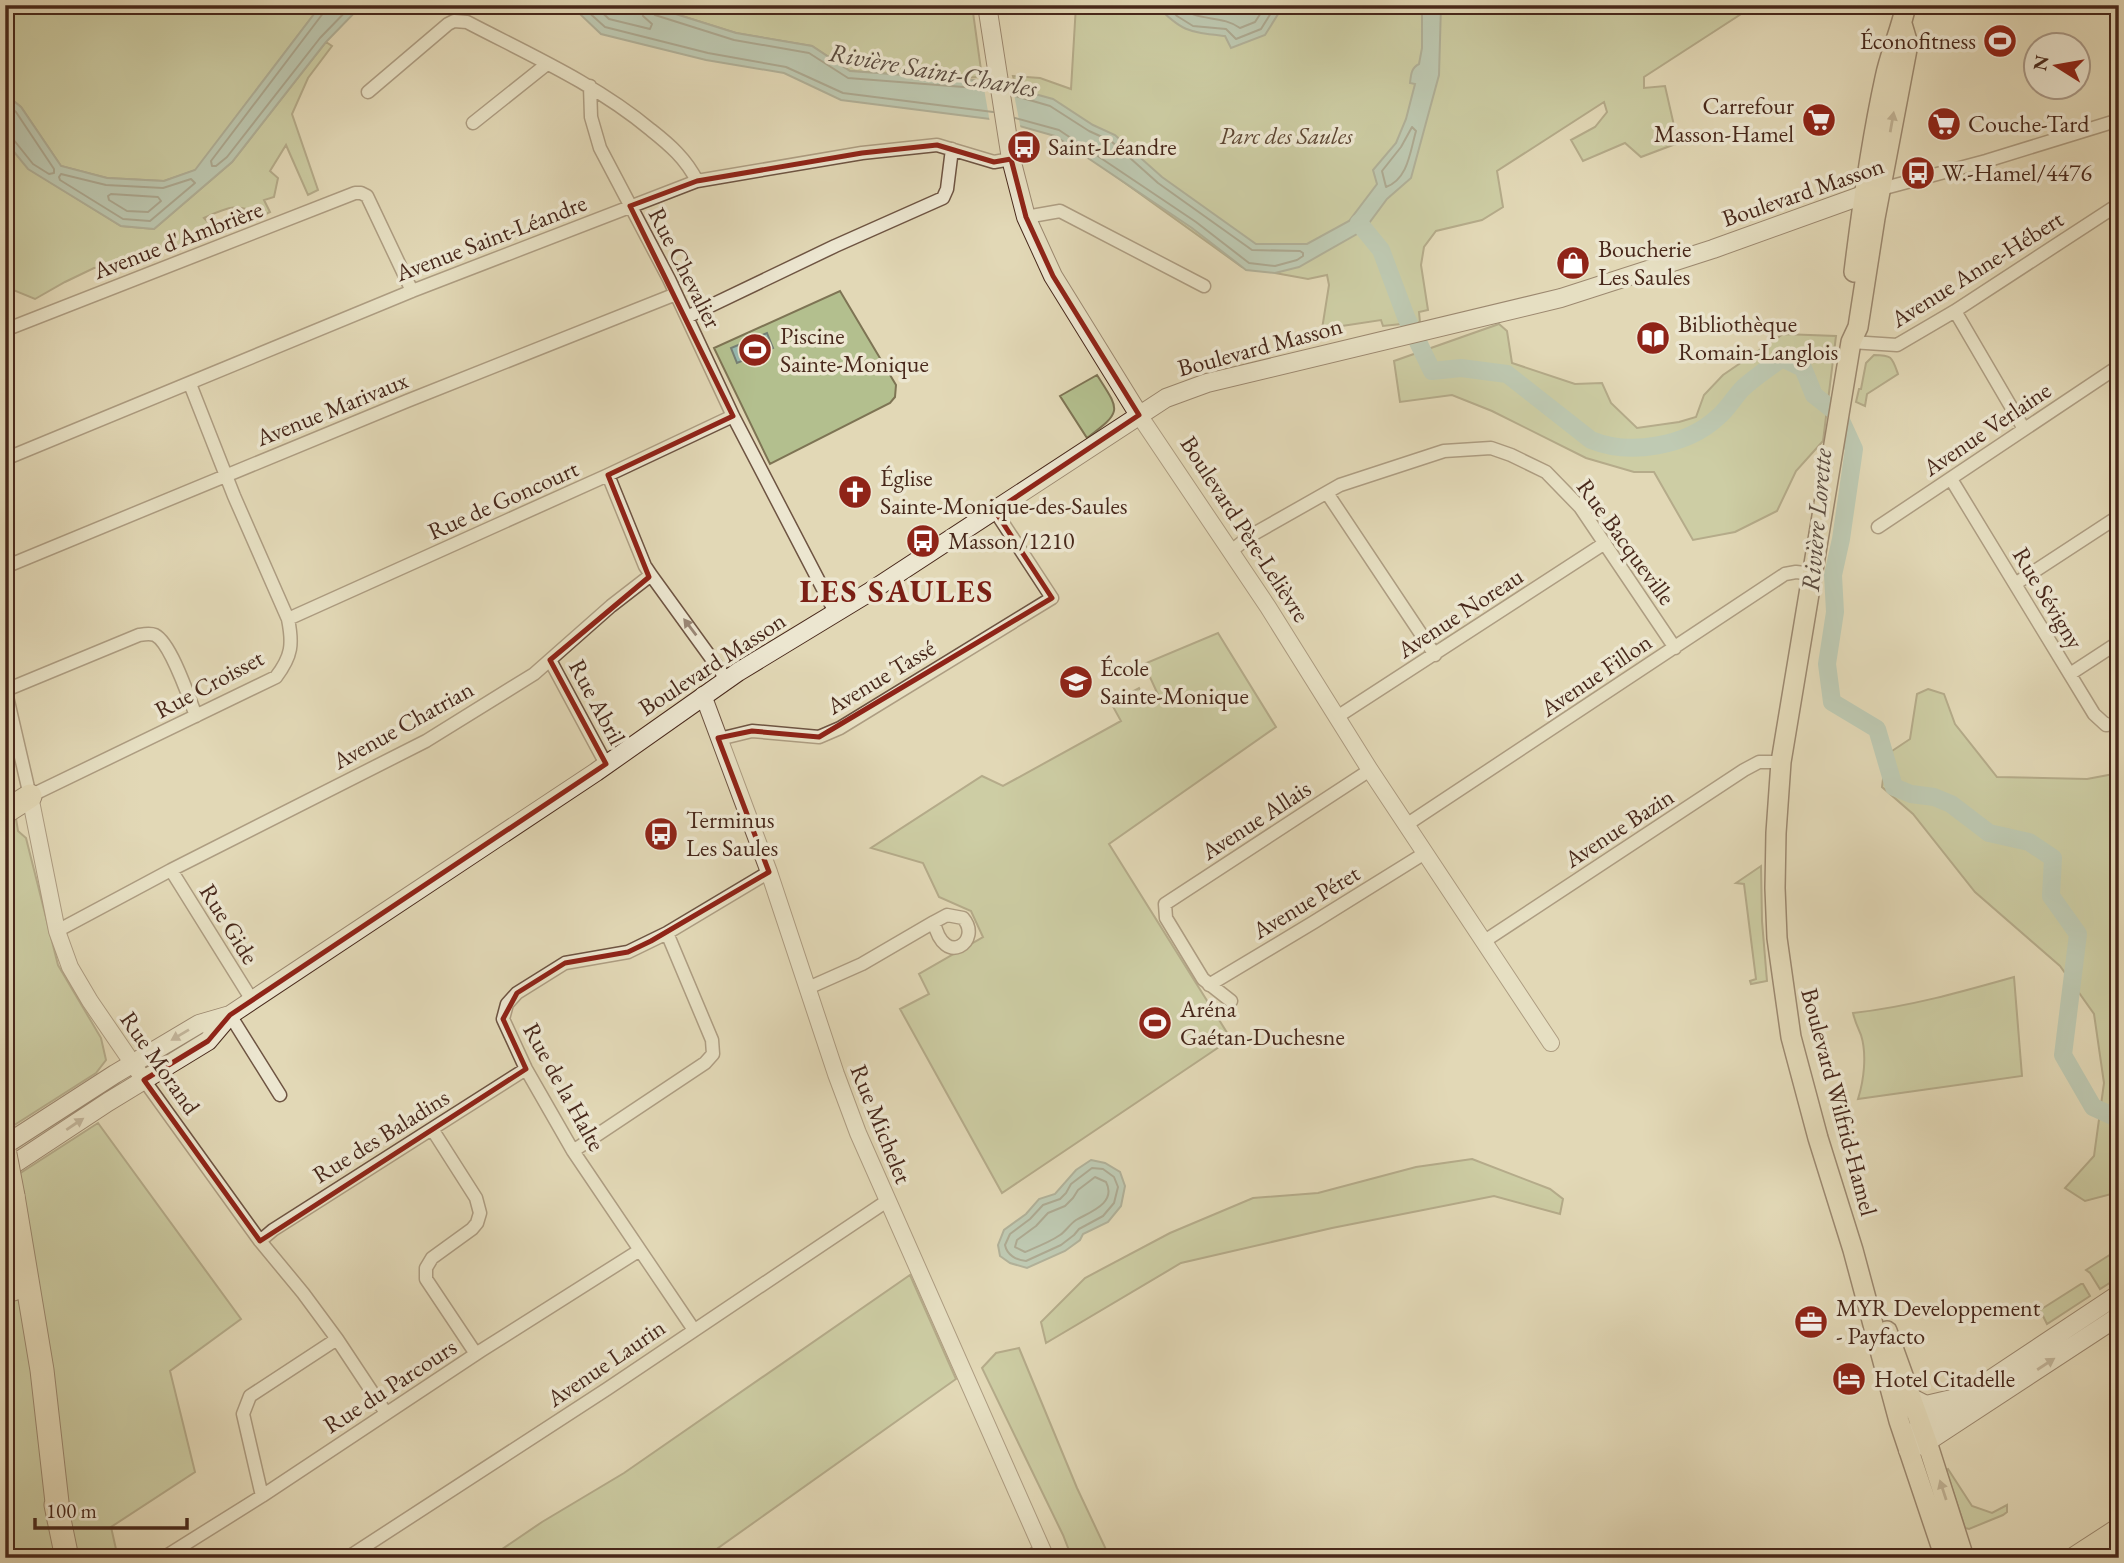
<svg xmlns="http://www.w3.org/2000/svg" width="2124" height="1563" viewBox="0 0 2124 1563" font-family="'EB Garamond',serif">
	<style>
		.green { fill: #b3bf8e; stroke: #7e7454; stroke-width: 2 }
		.water { fill: #95b9af; stroke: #767f74; stroke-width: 2 }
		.pier { fill: #e2d8b6 }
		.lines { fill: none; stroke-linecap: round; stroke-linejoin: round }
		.shore { stroke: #6e7065; stroke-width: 2 }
		.river { stroke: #95b9af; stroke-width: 18 }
		.minor-casing { stroke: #6e5442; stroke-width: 15 }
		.tertiary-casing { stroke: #6e5442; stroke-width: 18 }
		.secondary-casing { stroke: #48281b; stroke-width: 20 }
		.primary-casing { stroke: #48281b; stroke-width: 22 }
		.motorway-casing { stroke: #48281b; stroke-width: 25 }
		.minor { stroke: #ece6d0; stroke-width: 12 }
		.tertiary { stroke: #ece6d0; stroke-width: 16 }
		.secondary { stroke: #ece6d0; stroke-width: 18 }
		.primary { stroke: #e2d8b6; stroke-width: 19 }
		.motorway { stroke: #e2d8b6; stroke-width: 23 }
		.motorway-bridge-casing { stroke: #48281b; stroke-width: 25; stroke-linecap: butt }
		.motorway-bridge { stroke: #e2d8b6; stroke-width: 23 }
		.oneway { fill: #958068 }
		.oneway2 { fill: #9a8776 }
		.marked { fill: none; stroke: #8f2418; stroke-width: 5; stroke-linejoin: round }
		.labels { text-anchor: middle; stroke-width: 7; stroke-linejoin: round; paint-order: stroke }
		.poi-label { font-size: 24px; fill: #48281b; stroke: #ece6d0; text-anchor: start }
		.park-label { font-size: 24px; font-style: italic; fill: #5d4632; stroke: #ece6d0 }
		.street-label { font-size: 24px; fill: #48281b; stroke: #ece6d0 }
		.water-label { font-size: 26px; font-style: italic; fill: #5b4c40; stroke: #ece6d0 }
		.district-label { font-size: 32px; font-weight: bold; letter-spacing: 2px; fill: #7a1f14; stroke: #ece6d0 }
	</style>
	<rect width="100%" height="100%" fill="#e2d8b6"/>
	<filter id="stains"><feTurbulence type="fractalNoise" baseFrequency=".00286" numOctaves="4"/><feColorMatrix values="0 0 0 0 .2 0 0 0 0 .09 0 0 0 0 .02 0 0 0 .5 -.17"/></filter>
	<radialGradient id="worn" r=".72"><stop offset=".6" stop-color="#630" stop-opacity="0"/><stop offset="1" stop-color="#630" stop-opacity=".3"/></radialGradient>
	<!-- green -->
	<path class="green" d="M5,5H112L121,7L135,5H321L196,170L164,181L107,178L61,166L21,107L5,94Z
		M647,5H823L852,9L972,5L982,77L954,78L850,71L812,46L736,33Z
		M1076,5H1755L1644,77V88L1665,86L1678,143L1641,157L1625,143L1583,161L1571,140L1595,127L1607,112L1604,102L1497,171L1503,207L1482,220L1436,231L1424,247L1421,265L1428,310L1419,312L1420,322L1383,326L1381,320L1322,329L1329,285L1327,275L1308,279L1275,273L1284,270L1242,267L1068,142L1017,90L1013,76L1040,78L1071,89Z
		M326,42L332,46L308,78L292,114L318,190L308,195L286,145L270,171L278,178L274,197L264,200L270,212L262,216C237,202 228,207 204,218L217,231L172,248L165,244L144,263L94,268L65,282L35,299L11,289L5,292V141L29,169L121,226L154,229L232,162Z
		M840,291L896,385L895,397L890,403L770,464L714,348Z
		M1499,324L1507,331L1512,363L1575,384L1602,383L1611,403L1637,428L1679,422L1696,417L1704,395L1723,375L1783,334L1836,336L1823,441L1796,471L1777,511L1735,532L1693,540L1654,472H1634L1586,458L1492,411L1452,395L1400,402L1394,361Z
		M1874,355C1892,355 1892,357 1898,374L1867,394L1865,406L1856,402L1859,389H1861L1866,363Z
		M1097,375C1120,411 1123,411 1087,438L1060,396Z
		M1218,633L1276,727L1109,844L1231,1039L1002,1193L900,1009L929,994L919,974L983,937L971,911L939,897L923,863L871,848L982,776L1003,786L1121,721L1111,703L1139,688L1148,705L1160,699L1144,664Z
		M1928,689L1944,694L1955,724L1997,777L2087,779L2119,773V1192L2085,1201L2065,1188L2094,1156L2104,1083L2094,1014L2060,966L1975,892L1913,814L1882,787L1886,755L1910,739L1917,694Z
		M5,778L10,780L18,831L26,838L58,965L101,1038L106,1060L96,1073L5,1131Z
		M1761,866L1762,921L1767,981L1751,984L1750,981L1756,979L1744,884L1736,883Z
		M2014,977L2022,1076L1858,1099C1864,1080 1867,1054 1861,1035C1858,1028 1855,1022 1853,1013C1908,1007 1961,992 2014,977Z
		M98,1123L241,1319L170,1371L195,1472L111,1527L118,1558H5V1183Z
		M1472,1159L1550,1189L1563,1199L1560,1214L1494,1196L1332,1228L1181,1263L1046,1343L1041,1322L1085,1278L1170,1233L1253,1198L1318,1193L1416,1167Z
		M2119,1249V1277L2100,1289L2090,1273L2086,1270Z
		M910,1275L956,1379L704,1558H489L542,1522L624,1473Z
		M2081,1284H2083L2090,1296L2047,1324L2040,1310Z
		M1019,1348L1077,1488L1110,1558H1072L1063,1535L982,1368L996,1353Z
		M1948,1469L1972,1506L1992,1513L2007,1505V1512L2003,1515L1969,1529L1965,1528L1946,1470Z"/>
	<!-- water -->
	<path class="water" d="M321,5H362L326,42L232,162L154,229L121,226L28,169L5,141V94L21,107L61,166L107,178L164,181L195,170Z
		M558,5H647L736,33L812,46L850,71L987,81L1053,99L1093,125L1115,135L1162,177L1256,244H1307L1349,221L1377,184L1373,170L1396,143L1406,119L1415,84L1410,83C1411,75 1411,68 1419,64L1422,48V8L1420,5H1441L1439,75L1411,178L1387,199L1364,230L1299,267L1275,273L1246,270L1192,228L1055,136L998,120L841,100L784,73L706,60L601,34L580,14Z
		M1156,5H1287L1280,11L1265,35L1231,48L1225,36C1189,32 1182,32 1156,5Z
		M767,333L773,348L737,363L731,348Z
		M1091,1160L1105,1163L1120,1172L1125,1186L1121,1206L1108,1222L1083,1234L1080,1240L1065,1251L1027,1268L1010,1263L1000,1256L998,1245L1004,1230L1026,1214L1039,1199L1055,1194L1076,1170Z"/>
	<!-- pier -->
	<path class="pier" d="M982,77L1012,84L1021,130L990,123Z"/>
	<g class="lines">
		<!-- shore -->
		<path class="shore" d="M326,5L324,12L211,161L212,166H216L227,157L320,38L352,5
			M577,5L585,9L605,27L708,53L786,67L843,93L993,112
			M594,5L609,19L650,29L652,24L643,16L641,5
			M650,5L651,11L655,15L734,40L809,53L848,78L989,89
			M1166,5L1177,16L1193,26L1226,29L1236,39L1261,29L1276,5
			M1178,5C1196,23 1221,14 1240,28L1255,22L1266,5
			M1012,95L1050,106L1089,131L1111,141L1158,183L1252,250L1300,251L1303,253V256L1297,260L1275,266L1249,263L1196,222L1059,130L1015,118
			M5,103L16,112L54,169V173L49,174L33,164L13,139L5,137
			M1412,127L1416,131C1410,152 1408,179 1386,187L1382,171L1401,147Z
			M61,174L106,185L163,188L191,179L195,183L150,221L123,219L60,180L59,177Z
			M111,194L158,197L161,201L148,212L127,211L109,200L108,196Z
			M1092,1168L1103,1169L1114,1177L1118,1187L1114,1203L1103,1216L1079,1229L1074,1235L1061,1245L1026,1261C1016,1260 1007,1255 1005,1245L1010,1234L1030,1219L1043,1205L1060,1199L1066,1193L1071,1184Z
			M1095,1177L1106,1182C1117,1203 1090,1212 1076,1220C1070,1224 1066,1231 1060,1235C1050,1242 1037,1247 1025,1252L1015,1247L1017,1240L1036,1226L1048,1213L1065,1206L1073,1198L1078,1190Z"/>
		<!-- river -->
		<path class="river" d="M1359,223L1381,250L1406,317L1432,371L1461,368L1507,374L1591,440C1630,456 1687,446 1718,417C1728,409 1734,397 1743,388C1755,377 1769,368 1782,358L1803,368L1814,395L1838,414L1854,449L1841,539L1833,575L1835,612L1827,664L1832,702L1877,729L1894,787L1911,794L1934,797L1951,804L1989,833L2029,842L2053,858L2051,896L2078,934L2063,1055L2093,1107L2119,1119"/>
		<!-- minor casing -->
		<g class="minor-casing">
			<path id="minor" d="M590,86L591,117L600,148L669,279L733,416L836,614
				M368,92L448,24L454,21L467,22C530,55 596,84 651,130C670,145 686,159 697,181
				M473,123L547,64
				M1881,189L1986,161L2119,120
				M1026,217L1060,211L1204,286
				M1955,311L2024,429
				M687,317L835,246L943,198L947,189L952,149
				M5,330L355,193H361L367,196L412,291
				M1851,342L1897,345L1955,311L2119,204
				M5,459L412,291L697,181L862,153L937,145L994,162L1011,159
				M1951,479L2094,714L2106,725L2119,723
				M1327,493L1435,655
				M1878,527L2119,366
				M1230,552L1250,536L1340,485L1444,451L1491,448L1511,455L1546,472L1580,507L1675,648
				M5,567L407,401L676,294
				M651,575L727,680
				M2015,584L2119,516
				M288,619L608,475L733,416
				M550,660L606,764
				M2070,674L2119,642
				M5,688L30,796L276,677C292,656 293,644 288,619L234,496L190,384
				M6,690L139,635C145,634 150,633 155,635C171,643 189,698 196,716
				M1337,717L1605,543
				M719,739L752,731L819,737L840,728L1052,598L995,511
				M1406,825L1785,574L1796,572L1813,574
				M171,870L252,1000
				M947,915L963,918C983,941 944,969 934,922Z
				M57,931L171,870L426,741L534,674L611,606L651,575L645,566L608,475
				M1483,942L1744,770L1759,762H1781
				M1209,985L1314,922L1425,853
				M808,988L862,964L934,922
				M1231,1001L1203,979L1166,918L1165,904L1370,770
				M230,1015L280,1095
				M144,1080L260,1241L303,1293L337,1339L386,1413
				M432,1129L476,1198L480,1213L477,1223L472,1229L432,1258L426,1268V1279L476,1354
				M573,1151L705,1063L713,1054L712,1040L667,933
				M260,1241L273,1230L526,1069
				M694,1330L573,1151L526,1069L503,1019L507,1004L517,993L565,963L628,952L667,933L769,872
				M262,1496L243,1414L250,1396L337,1339
				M163,1558L262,1496L482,1350L640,1250
				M347,1558L607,1389L887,1201
				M1027,1558L1043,1549"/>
		</g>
		<!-- tertiary casing -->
		<g class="tertiary-casing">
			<path id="tertiary" d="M1139,415L1268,607L1370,770L1551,1043
				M703,695L769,872L836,1074L858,1133L1046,1558
				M30,796L57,931L70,967L90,1001L144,1080"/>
		</g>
		<!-- secondary casing -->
		<g class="secondary-casing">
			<path id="secondary" d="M987,5L1011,159L1026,217L1053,276L1139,415
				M5,1145L115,1074L199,1024L230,1015
				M5,1170L108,1102L208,1041L230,1015L596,772L738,672L868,593L1166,398L1207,383L1561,298L1713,249L1877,190
				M1910,1397L1926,1405L1956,1398
				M1910,1433L1922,1429L1970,1393L2119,1294
				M1908,1450L1927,1442L2119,1316"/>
		</g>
		<!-- primary casing -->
		<g class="primary-casing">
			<path id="primary" d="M1902,24L1908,44L1875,218L1858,327L1851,342L1781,762L1776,833L1775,888L1777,938L1791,1037L1818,1138L1853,1250L1899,1421L1945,1558
				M1854,272C1862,207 1871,142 1885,78C1890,53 1901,30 1906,5
				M1887,1331L1927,1442L1964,1558"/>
		</g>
		<!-- motorway casing -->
		<g class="motorway-casing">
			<path id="motorway" d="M5,812L30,796
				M13,1196L42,1370L59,1520
				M5,1251L13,1289
				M56,1505L67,1558
				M2076,1558L2119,1530"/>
		</g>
		<!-- minor -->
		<use href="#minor" class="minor"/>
		<!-- tertiary -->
		<use href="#tertiary" class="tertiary"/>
		<!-- secondary -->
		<use href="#secondary" class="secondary"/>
		<!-- primary -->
		<use href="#primary" class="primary"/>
		<!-- motorway -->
		<use href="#motorway" class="motorway"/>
		<!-- motorway-bridge casing -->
		<g class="motorway-bridge-casing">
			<path id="motorway-bridge" d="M5,1154L13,1196"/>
		</g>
		<!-- motorway-bridge -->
		<use href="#motorway-bridge" class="motorway-bridge"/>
	</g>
	<!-- one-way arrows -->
	<defs><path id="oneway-solid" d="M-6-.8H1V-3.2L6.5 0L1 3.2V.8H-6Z" transform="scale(1.75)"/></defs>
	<g class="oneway">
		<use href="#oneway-solid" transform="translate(1892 122) rotate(-80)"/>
		<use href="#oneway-solid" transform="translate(1943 1490) rotate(-108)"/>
	</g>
	<g class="oneway2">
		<use href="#oneway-solid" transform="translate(690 627) rotate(-127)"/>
		<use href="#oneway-solid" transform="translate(180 1035) rotate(149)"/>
		<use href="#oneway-solid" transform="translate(75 1124) rotate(-34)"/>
		<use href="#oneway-solid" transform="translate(2046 1364) rotate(-33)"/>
	</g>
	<!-- marked area -->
	<path d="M0 0H2124V1563H0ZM937,145L994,162L1011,159L1026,217L1053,276L1139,415L995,511L1052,598L819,737L752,731L718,738L769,872L651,941L628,952L565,963L517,993L503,1019L526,1069L260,1241L144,1080L208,1041L230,1015L606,764L550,660L649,577L608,475L733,416L630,206L697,181L862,153Z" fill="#e2d8b6" fill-opacity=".55" fill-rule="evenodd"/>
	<path class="marked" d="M937,145L994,162L1011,159L1026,217L1053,276L1139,415L995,511L1052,598L819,737L752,731L718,738L769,872L651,941L628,952L565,963L517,993L503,1019L526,1069L260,1241L144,1080L208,1041L230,1015L606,764L550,660L649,577L608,475L733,416L630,206L697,181L862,153Z"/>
	<!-- icons -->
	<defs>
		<g id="stadium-disc" transform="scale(1.75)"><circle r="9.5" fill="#8f2418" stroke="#ece6d0"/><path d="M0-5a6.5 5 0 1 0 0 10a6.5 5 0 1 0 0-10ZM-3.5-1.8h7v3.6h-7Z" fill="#fff"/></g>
		<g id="supermarket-disc" transform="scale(1.75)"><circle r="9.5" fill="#8f2418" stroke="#ece6d0"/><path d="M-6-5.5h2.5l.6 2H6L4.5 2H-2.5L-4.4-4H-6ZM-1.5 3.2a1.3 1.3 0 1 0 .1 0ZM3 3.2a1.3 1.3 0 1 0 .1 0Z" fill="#fff"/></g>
		<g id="bus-disc" transform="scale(1.75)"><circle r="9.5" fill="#8f2418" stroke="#ece6d0"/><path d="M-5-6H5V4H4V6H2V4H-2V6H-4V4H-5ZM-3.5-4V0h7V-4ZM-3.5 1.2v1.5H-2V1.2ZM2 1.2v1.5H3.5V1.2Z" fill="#fff"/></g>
		<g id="shop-disc" transform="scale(1.75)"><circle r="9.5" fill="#8f2418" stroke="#ece6d0"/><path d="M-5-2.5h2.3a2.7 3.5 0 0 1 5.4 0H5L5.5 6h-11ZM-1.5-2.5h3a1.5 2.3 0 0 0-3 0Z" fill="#fff"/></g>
		<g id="library-disc" transform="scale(1.75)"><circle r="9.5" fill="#8f2418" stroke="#ece6d0"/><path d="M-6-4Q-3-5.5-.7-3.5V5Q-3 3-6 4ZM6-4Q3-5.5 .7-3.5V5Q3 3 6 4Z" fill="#fff"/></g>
		<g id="church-disc" transform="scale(1.75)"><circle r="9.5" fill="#8f2418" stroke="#ece6d0"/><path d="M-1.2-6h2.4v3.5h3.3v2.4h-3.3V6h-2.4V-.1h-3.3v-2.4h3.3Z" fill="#fff"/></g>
		<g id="school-disc" transform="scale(1.75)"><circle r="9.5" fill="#8f2418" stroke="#ece6d0"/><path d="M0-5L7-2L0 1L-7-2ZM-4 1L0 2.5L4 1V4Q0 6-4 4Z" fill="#fff"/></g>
		<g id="office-disc" transform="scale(1.75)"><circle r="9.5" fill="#8f2418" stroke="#ece6d0"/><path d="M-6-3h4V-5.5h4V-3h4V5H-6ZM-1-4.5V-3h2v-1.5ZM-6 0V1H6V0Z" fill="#fff"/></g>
		<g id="hotel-disc" transform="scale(1.75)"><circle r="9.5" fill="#8f2418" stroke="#ece6d0"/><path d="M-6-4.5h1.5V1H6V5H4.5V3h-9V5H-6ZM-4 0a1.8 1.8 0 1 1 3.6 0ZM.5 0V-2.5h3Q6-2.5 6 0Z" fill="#fff"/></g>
	</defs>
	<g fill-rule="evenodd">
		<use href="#stadium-disc" x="2000" y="41"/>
		<use href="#supermarket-disc" x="1819" y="120"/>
		<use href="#supermarket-disc" x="1944" y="124"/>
		<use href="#bus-disc" x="1024" y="147"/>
		<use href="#bus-disc" x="1918" y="173"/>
		<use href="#shop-disc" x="1573" y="263"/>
		<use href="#library-disc" x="1653" y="338"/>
		<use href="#stadium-disc" x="755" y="350"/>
		<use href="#church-disc" x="855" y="492"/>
		<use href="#bus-disc" x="923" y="541"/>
		<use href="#school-disc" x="1076" y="682"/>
		<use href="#bus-disc" x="661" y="834"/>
		<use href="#stadium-disc" x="1155" y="1023"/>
		<use href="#office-disc" x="1811" y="1322"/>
		<use href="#hotel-disc" x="1849" y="1379"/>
	</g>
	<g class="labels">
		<!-- poi labels -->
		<g class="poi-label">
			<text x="1976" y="49" text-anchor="end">Éconofitness</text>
			<text x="1794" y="114" text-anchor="end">Carrefour<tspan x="1794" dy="28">Masson-Hamel</tspan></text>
			<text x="1968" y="132">Couche-Tard</text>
			<text x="1048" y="155">Saint-Léandre</text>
			<text x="1942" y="181">W.-Hamel/4476</text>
			<text x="1598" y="257">Boucherie<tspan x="1598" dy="28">Les Saules</tspan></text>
			<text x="1678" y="332">Bibliothèque<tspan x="1678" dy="28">Romain-Langlois</tspan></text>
			<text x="780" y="344">Piscine<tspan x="780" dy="28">Sainte-Monique</tspan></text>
			<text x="880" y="486">Église<tspan x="880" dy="28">Sainte-Monique-des-Saules</tspan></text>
			<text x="948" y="549">Masson/1210</text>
			<text x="1100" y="676">École<tspan x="1100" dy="28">Sainte-Monique</tspan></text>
			<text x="686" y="828">Terminus<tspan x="686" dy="28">Les Saules</tspan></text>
			<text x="1180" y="1017">Aréna<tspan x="1180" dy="28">Gaétan-Duchesne</tspan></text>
			<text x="1836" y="1316">MYR Developpement<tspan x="1836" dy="28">- Payfacto</tspan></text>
			<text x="1874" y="1387">Hotel Citadelle</text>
		</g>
		<!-- park labels -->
		<g class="park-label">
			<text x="1286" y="144">Parc des Saules</text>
		</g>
		<!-- street labels -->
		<g class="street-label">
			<text transform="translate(1803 192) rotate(-19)" y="8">Boulevard Masson</text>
			<text transform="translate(491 238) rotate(-21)" y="8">Avenue Saint-Léandre</text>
			<text transform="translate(178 240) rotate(-21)" y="8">Avenue d'Ambrière</text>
			<text transform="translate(685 268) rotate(63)" y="8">Rue Chevalier</text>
			<text transform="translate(1977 269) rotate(-32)" y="8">Avenue Anne-Hébert</text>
			<text transform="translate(1260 347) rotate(-15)" y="8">Boulevard Masson</text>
			<text transform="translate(332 409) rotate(-22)" y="8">Avenue Marivaux</text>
			<text transform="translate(1987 429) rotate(-34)" y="8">Avenue Verlaine</text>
			<text transform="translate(503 500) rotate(-24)" y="8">Rue de Goncourt</text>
			<text transform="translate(1245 529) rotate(57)" y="8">Boulevard Père-Lelièvre</text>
			<text transform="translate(1626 542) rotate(54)" y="8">Rue Bacqueville</text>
			<text transform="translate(2048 598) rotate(59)" y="8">Rue Sévigny</text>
			<text transform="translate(1460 613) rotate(-33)" y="8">Avenue Noreau</text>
			<text transform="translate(712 664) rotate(-33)" y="8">Boulevard Masson</text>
			<text transform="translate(1596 675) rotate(-34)" y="8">Avenue Fillon</text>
			<text transform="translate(881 677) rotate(-31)" y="8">Avenue Tassé</text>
			<text transform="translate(209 684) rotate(-28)" y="8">Rue Croisset</text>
			<text transform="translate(597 702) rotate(62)" y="8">Rue Abril</text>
			<text transform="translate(403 725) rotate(-29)" y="8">Avenue Chatrian</text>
			<text transform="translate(1256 820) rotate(-33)" y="8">Avenue Allais</text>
			<text transform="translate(1619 828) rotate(-33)" y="8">Avenue Bazin</text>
			<text transform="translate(1306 902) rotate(-31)" y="8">Avenue Péret</text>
			<text transform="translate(229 924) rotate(58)" y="8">Rue Gide</text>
			<text transform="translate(160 1063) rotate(55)" y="8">Rue Morand</text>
			<text transform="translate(564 1087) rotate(61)" y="8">Rue de la Halte</text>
			<text transform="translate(1839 1102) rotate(75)" y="8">Boulevard Wilfrid-Hamel</text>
			<text transform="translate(881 1124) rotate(68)" y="8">Rue Michelet</text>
			<text transform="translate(381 1136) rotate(-32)" y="8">Rue des Baladins</text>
			<text transform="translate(606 1363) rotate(-34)" y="8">Avenue Laurin</text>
			<text transform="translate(390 1386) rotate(-33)" y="8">Rue du Parcours</text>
		</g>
		<!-- water labels -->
		<g class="water-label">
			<text transform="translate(933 70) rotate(10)" y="9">Rivière Saint-Charles</text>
			<text transform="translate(1816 520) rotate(-85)" y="9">Rivière Lorette</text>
		</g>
		<!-- district labels -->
		<g class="district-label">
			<text x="897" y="602">LES SAULES</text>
		</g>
	</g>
	<!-- margin -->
	<rect width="2124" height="1563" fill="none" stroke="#e2d8b6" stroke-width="28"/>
	<rect x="7" y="7" width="2110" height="1549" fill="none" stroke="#48281b" stroke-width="3.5"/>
	<rect x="14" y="14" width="2096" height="1535" fill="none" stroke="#48281b" stroke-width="2"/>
	<!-- north arrow -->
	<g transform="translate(2057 66) rotate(281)"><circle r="33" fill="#ece6d0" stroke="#aa9a88" stroke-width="2"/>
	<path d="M0-5L12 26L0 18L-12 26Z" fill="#8f2418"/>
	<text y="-10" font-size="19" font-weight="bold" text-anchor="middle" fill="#48281b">N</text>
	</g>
	<!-- scale -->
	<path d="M35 1518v10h152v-10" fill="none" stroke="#48281b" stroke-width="3.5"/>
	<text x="46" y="1518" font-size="21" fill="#48281b" stroke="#ece6d0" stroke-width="5" paint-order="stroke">100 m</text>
	<rect width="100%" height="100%" filter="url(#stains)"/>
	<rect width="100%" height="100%" fill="url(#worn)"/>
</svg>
